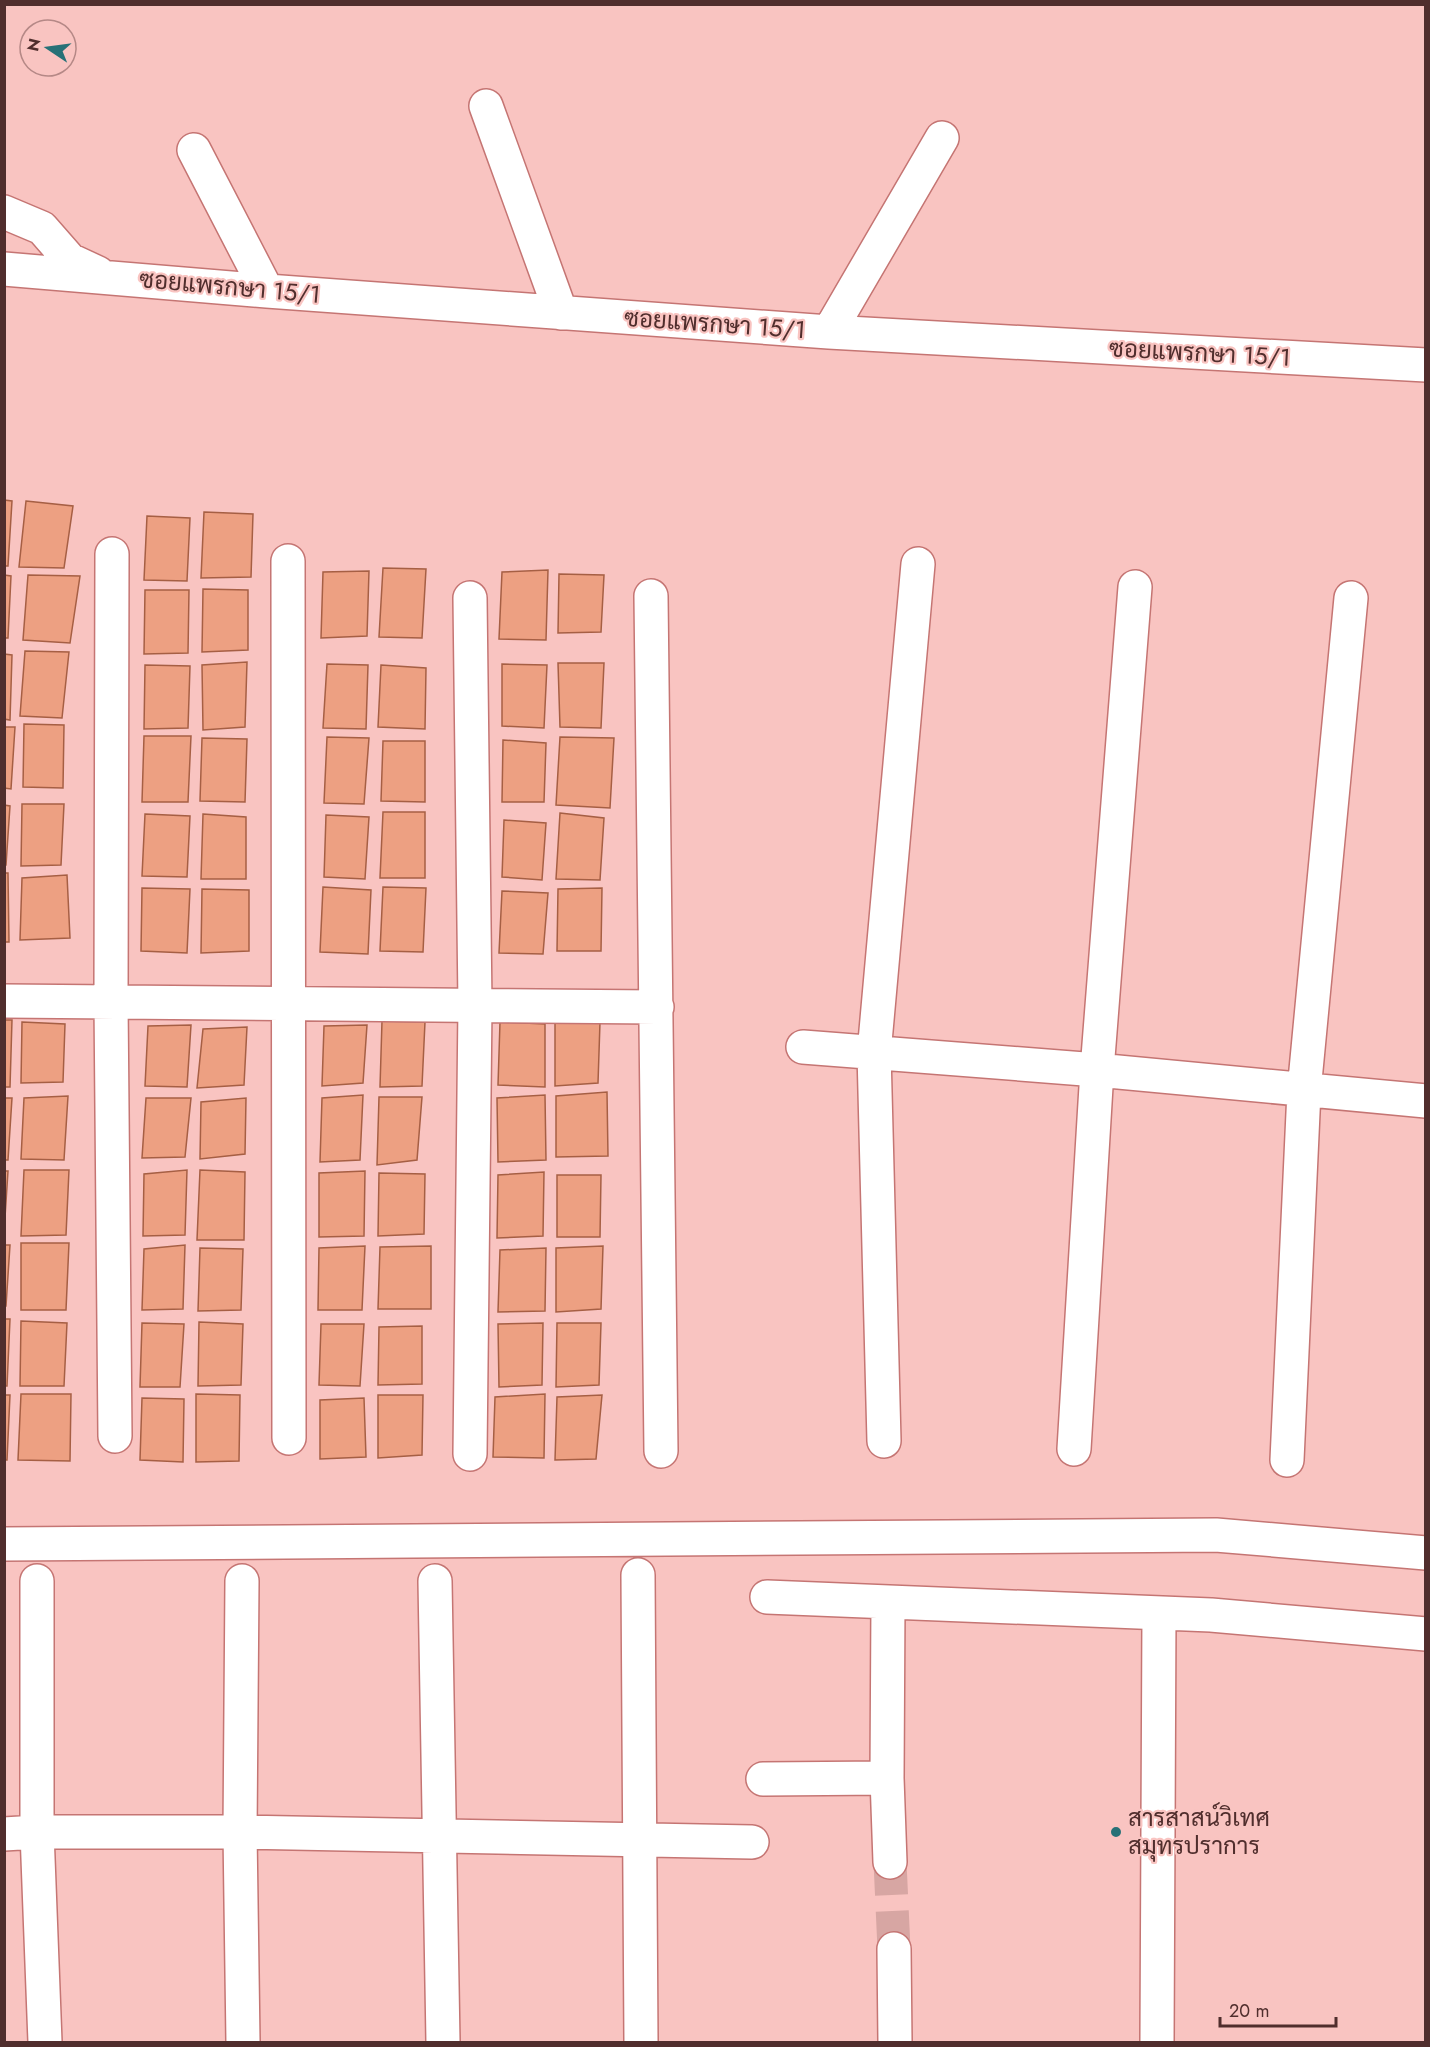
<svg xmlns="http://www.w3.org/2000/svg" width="1430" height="2047" viewBox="0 0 1430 2047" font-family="Jost,Sarabun,sans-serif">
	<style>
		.building { fill: #eda082; stroke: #a65f44; stroke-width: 1.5 }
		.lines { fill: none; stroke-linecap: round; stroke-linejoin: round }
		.minor-tunnel { stroke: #d7a6a3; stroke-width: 33; stroke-dasharray: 33 16; stroke-linecap: butt }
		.minor-casing { stroke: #c57573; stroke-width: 36 }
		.minor { stroke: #fff; stroke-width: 33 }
		.poi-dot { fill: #277177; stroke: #f9c4c1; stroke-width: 2 }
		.labels { text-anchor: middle; stroke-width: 4.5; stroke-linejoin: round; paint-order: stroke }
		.street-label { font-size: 24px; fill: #502e2d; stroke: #f9c4c1 }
		.poi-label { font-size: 24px; fill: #502e2d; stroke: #f9c4c1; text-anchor: start }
	</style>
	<rect width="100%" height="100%" fill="#f9c4c1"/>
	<!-- building -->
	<path class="building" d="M4,500L12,501L8,566H4Z
		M26,501L73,506L64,568L19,567Z
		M204,512L253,514L251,577L201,578Z
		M147,516L190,518L187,581L144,580Z
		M383,568L426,569L422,638L379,637Z
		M548,570L546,640L499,639L502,572Z
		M369,571L367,636L321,638L323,572Z
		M559,574L604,575L601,632L558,633Z
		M4,575L11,576L8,638H4Z
		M28,575L80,576L70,643L23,640Z
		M203,589L248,590V650L202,652Z
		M145,590H189L188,653L144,654Z
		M25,651L69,652L62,718L20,716Z
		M4,654L12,655L10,720L4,719Z
		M247,662L245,727L203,730L202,665Z
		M558,663H604L601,728L560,727Z
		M327,664L368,665L366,729L323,728Z
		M502,664L547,665L544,728L502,726Z
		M145,665L190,666L188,728L144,729Z
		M381,665L426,668L425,729L378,727Z
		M24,724L64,725L63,788L23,787Z
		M4,727H15L11,789L4,788Z
		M144,736H191L188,802H142Z
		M327,737L369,738L364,804L324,803Z
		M560,737L614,738L610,808L556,805Z
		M202,738L247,739L245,802L200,801Z
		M503,740L546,743L544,802H502Z
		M383,741H425V802L381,801Z
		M22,804H64L61,865L21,866Z
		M4,805L10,806L6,865H4Z
		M383,812H425V878H380Z
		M560,813L604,818L600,880L556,879Z
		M145,814L190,816L187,877L142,876Z
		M203,814L246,817V879H201Z
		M326,815L369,817L365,879L324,877Z
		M504,820L546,823L542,880L502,877Z
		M4,873H8L9,942H4Z
		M67,875L70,938L20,940L22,878Z
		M323,887L371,890L368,954L320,952Z
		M383,887L426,888L423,952L380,951Z
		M142,888L190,889L187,953L141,951Z
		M602,888L601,951H557L558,889Z
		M202,889L249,890V951L201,953Z
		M502,891L548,893L543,954L499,953Z
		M4,1020H12L10,1087H4Z
		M382,1021L425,1022L422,1086L380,1087Z
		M555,1021L600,1022L598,1083L555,1086Z
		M22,1022L65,1024L63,1082L21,1083Z
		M500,1022L545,1024V1087L498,1085Z
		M191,1025L187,1087L145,1086L148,1026Z
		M367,1025L363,1083L322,1086L324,1026Z
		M247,1027L244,1085L197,1088L203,1029Z
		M607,1092L608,1156L556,1157V1096Z
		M363,1095L360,1160L320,1162L322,1098Z
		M545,1095L546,1160L498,1162L497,1098Z
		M68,1096L64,1160L21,1159L24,1098Z
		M379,1097H422L417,1160L377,1165Z
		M4,1098H12L8,1160H4Z
		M146,1098H191L185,1157L142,1158Z
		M246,1098L245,1154L200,1159L201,1102Z
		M24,1170H69L66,1235L21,1236Z
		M187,1170L185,1235L143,1236L144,1174Z
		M200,1170L245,1172L244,1240H197Z
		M4,1171H8L4,1233Z
		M365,1171L364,1236L319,1237V1173Z
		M544,1172L543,1236L497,1238L498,1175Z
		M379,1173L425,1174L424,1234L378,1236Z
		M557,1175H601L600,1237H557Z
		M21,1243H69L66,1310H21Z
		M4,1245H10L6,1306H4Z
		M185,1245L183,1309L142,1310L144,1249Z
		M365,1246L362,1310H318L319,1248Z
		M431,1246V1309H378L380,1247Z
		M603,1246L601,1309L556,1312V1248Z
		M200,1248L243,1249L241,1310L198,1311Z
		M546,1248L545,1311L498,1312L500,1250Z
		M4,1319H10L7,1386H4Z
		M21,1321L67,1323L64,1386H20Z
		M199,1322L243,1324L241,1385L198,1386Z
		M142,1323L184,1324L180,1387H140Z
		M543,1323L542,1385L499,1387L498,1324Z
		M557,1323H601L599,1385L556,1387Z
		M321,1324H364L360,1386L319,1385Z
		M422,1326V1384L378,1385L379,1327Z
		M21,1394H71L70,1461L18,1460Z
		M196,1394L240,1395L239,1461L196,1462Z
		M545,1394L544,1458L493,1457L495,1397Z
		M4,1395H10L7,1460H4Z
		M378,1395H423L422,1455L378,1458Z
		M602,1395L596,1459L555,1460L557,1397Z
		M142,1398L184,1399L183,1462L140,1460Z
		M364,1398L366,1457L320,1459V1400Z"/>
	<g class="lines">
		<!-- minor-tunnel -->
		<path class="minor-tunnel" d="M890,1862L894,1949"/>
		<!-- minor casing -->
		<g class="minor-casing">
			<path id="minor" d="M486,106L561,313
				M194,150L267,291
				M4,212L42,228L70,260L98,273
				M4,269L267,291L829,332L1426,365
				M829,332L942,138
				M112,554L111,1002L115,1436
				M288,561L289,1438
				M651,596L661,1451
				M470,598L475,1005L470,1454
				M4,1001L657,1007
				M803,1047L1097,1070L1426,1101
				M884,1441L874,1053L918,564
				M1074,1449L1097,1070L1135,587
				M1287,1460L1304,1091L1351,598
				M4,1544L1216,1535L1426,1553
				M638,1575L641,2042
				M37,1581V1832L45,2042
				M242,1581L240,1832L243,2042
				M435,1581L443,2042
				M767,1597L1211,1615L1426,1634
				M888,1602L887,1778L890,1862
				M763,1779L887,1778
				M4,1834L37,1832H240L752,1842
				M894,1949L895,2042
				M1157,2042L1159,1613"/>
		</g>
		<!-- minor -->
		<use href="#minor" class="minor"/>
	</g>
	<!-- markers -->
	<circle class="poi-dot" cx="1116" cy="1832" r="6"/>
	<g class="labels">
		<!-- street labels -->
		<g class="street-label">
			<text transform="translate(230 287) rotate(5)" y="8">ซอยแพรกษา 15/1</text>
			<text transform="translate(715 324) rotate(4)" y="8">ซอยแพรกษา 15/1</text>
			<text transform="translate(1200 353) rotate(3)" y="8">ซอยแพรกษา 15/1</text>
		</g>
		<!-- poi labels -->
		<g class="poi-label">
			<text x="1128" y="1826">สารสาสน์วิเทศ<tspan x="1128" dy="28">สมุทรปราการ</tspan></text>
		</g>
	</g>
	<!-- border -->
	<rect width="1430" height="2047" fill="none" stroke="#502e2d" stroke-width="12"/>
	<!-- north arrow -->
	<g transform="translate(48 48) rotate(283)"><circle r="28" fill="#f9c4c1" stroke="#b58886" stroke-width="1.5"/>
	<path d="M0-4.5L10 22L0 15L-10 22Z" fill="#277177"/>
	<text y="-9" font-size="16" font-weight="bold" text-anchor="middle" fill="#502e2d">N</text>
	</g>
	<!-- scale -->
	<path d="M1220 2017v9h116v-9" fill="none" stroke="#502e2d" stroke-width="3"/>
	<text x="1229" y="2017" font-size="18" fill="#502e2d" stroke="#f9c4c1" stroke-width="4.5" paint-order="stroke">20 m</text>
</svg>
